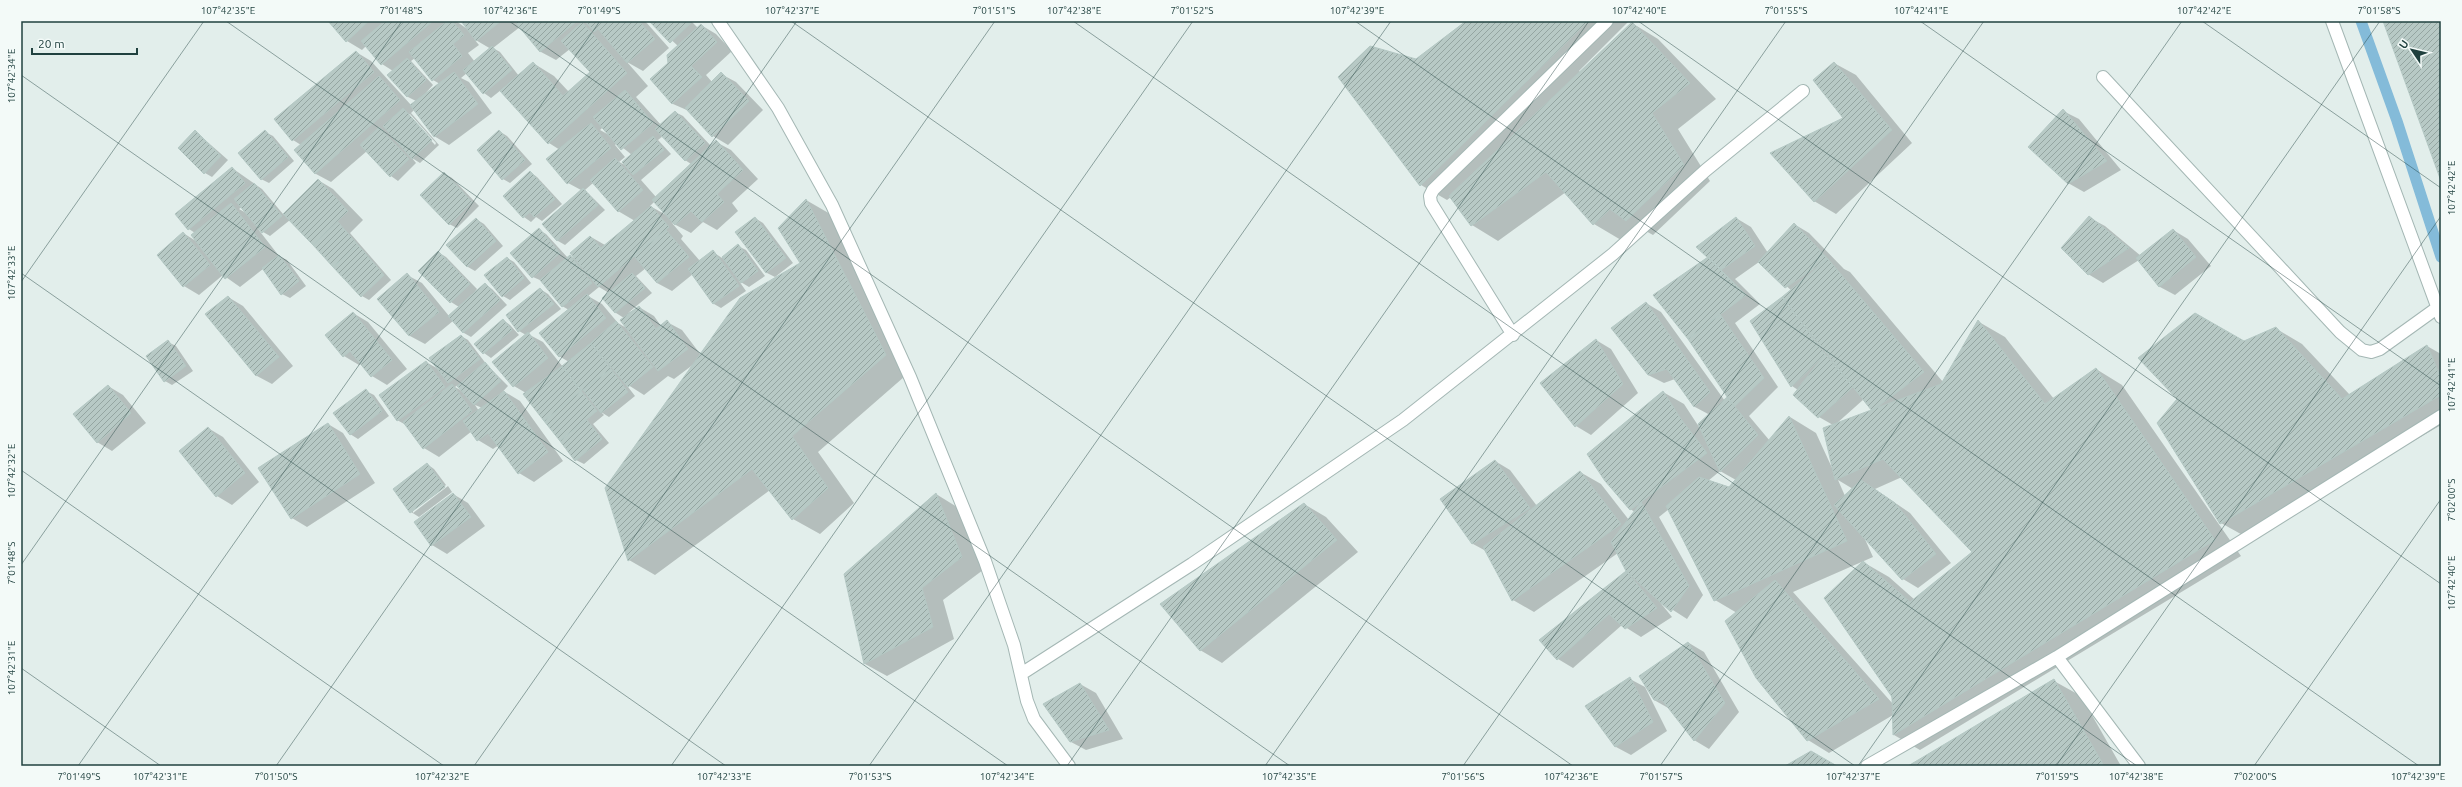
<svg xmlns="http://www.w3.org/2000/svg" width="2462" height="787" viewBox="0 0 2462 787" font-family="Ubuntu,sans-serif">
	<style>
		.shadow { fill: #0003; fill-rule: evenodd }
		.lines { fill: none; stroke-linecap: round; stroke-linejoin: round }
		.stream { stroke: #84bbd9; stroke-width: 11 }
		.building { fill: url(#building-hatch); stroke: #b4c8c4 }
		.minor-casing { stroke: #a4b7b4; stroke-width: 14 }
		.minor { stroke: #fff; stroke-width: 12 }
		.ticks { fill: none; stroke: #20413f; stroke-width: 1; stroke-opacity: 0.45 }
		.neatline { fill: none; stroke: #20413f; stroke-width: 1.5 }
		.ticks-label { font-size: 10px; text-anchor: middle; fill: #20413f }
	</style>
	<defs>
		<pattern id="building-hatch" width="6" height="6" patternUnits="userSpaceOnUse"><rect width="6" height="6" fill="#b7c9c5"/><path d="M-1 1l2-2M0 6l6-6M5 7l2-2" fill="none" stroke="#94a5a1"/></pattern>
	</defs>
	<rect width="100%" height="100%" fill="#e2eeeb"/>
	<!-- shadow -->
	<path class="shadow" d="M329,21H456L470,31L462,21H645L669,48L643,71L627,62L648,86L636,97L661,125L675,112L683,116L711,146L716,142L731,150L758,179L732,203L738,211L717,230L703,222L691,233L672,223L683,236L681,239L700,261L713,252L722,258L738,246L746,250L765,276L749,287L739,281L746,291L721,308L714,304L693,274L672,291L657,283L646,268L636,276L652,293L628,313L639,307L654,316L661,326L667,322L682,330L701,355L801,264L806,200L832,215L912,370L818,452L854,503L820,534L793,519L770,490L655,575L629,560L694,364L674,379L668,376L644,395L625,383L635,396L609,417L601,412L604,415L593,424L609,443L584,464L576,460L526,393L514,386L494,362L526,335L519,331L540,289L548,294L561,309L528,334L543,342L563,367L569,362L559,356L569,310L562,306L542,281L533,277L512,254L539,230L546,234L568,258L570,256L577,260L591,237L605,245L635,221L618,211L593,183L585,190L605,210L565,245L558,241L543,224L581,190L568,183L560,150L549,143L502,92L506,86L491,98L484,93L467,73L461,78L469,82L492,113L449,145L434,136L414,110L411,113L439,145L420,163L412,158L416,163L398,181L391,176L367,151L331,182L316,174L295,150L301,145L293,140L356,52L371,61L411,105L416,101L408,97L388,75L393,71L382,64L366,46L362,50L347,41ZM520,27L541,52L556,60L570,49L591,72L569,92L554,76L533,63L519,76L500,52L493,48ZM474,39L491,49L475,62L468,53L479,45ZM415,58L433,80L440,84L422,97L433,85L411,61ZM410,114L436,143L435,145L408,115ZM603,127L609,135L600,130ZM663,136L685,160L691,164L656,197L641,180L671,154L658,140ZM617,143L632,155L627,166L619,162L625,157L615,145ZM655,201L668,216L650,206ZM599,287L609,293L603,298L616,313L624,318L628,329L618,323L602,304L588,296Z
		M651,21H691L698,28L701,25L716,34L732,51L706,75L712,82L721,74L736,82L763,110L728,145L713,136L689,111L673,104L652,79L670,64L678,46Z
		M1467,21H1629L1579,71L1580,72L1632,23L1658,39L1716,99L1678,129L1710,181L1653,235L1635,225L1621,240L1594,224L1566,192L1498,241L1472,225L1451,197L1447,200L1421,185L1417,60Z
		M1834,63L1856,75L1912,143L1836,214L1814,201L1844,119Z
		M2063,111L2079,119L2121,170L2084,192L2068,183Z
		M195,131L228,160L212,177L205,173Z
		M499,131L507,136L532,164L510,183L503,179Z
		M265,132L273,136L294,161L269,183L261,179Z
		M232,168L262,189L283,214L318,180L333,189L363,220L350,233L391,280L369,300L362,296L290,220L270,236L258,229L279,256L287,260L306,286L290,298L282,294L263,269L240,287L223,275L199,295L184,286L158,255L183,233L196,241L195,233L189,229L177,215ZM242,207L248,214L239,209Z
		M530,172L537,177L562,204L542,221L536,217L531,222L524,217Z
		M444,173L452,178L479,206L457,228L449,224Z
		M755,218L763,223L793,263L775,277L767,273L737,233Z
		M1736,218L1751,227L1768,253L1794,224L1809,233L1844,269L1850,272L1943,382L1979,322L2005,337L2054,399L2096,369L2122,385L2241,556L1920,750L1894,735L1893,715L1829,753L1808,740L1737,613L1715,600L1669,509L1659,517L1703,595L1687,619L1659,601L1672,617L1641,637L1622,625L1573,668L1558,659L1541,640L1627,571L1618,553L1534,612L1513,600L1486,551L1473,544L1441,499L1495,461L1510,470L1537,506L1580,472L1601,484L1629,520L1635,512L1630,509L1663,392L1684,404L1701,430L1710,415L1695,407L1675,379L1664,383L1648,375L1646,303L1661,312L1725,401L1728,398L1709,258ZM1759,262L1792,291L1752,322L1792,386L1798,390L1819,417L1833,425V470L1816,433L1790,417L1770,441L1749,416L1778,387L1735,323L1760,304L1735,279ZM1864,399L1873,410L1836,424ZM1720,471L1736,480L1729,488L1708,481ZM1902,477L1973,552L1915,600L1889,577L1863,562L1893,704L1793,592L1873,557L1864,537L1903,579L1918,588L1951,563L1910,513L1875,489ZM1838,480L1853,489L1845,496Z
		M2090,218L2105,226L2141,256L2173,230L2188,239L2211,266L2175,295L2160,287L2139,260L2103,283L2088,274Z
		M476,219L484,224L503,246L475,271L468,267L448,245Z
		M438,252L446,257L477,289L474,293L485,284L492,289L507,305L471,337L464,333L453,321L425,344L410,336L379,299L407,275L422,283L449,316L459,307L451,302Z
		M507,258L514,262L531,283L510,300L503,296Z
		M228,297L243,306L293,366L272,384L257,376L206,314Z
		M353,313L368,322L407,369L387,385L372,376L361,363L359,365L344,356Z
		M503,320L510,325L519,335L491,358L484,353L476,344Z
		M2275,328L2302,344L2350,395L2427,346L2441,354V425L2248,538L2221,523L2244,342Z
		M461,336L468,340L487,365L508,386L498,397L505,392L520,401L563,461L534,482L519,473L499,445L493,449L478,440L472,431L439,457L424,448L406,425L397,420L426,362L440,370ZM458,385L462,391L455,387ZM475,405L480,407L482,409L479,411Z
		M1596,340L1611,349L1638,393L1591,435L1576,426L1541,383Z
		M168,342L176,346L193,371L172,385L165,381Z
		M108,386L123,395L146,423L112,451L97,442Z
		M366,391L374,395L389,416L358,439L350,434Z
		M328,424L343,433L375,483L307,527L292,518Z
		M208,428L223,437L259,482L232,505L217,496Z
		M427,464L434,469L446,485L413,510V513L448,486L452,492L419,517L411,512L394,489Z
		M453,494L468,503L485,526L447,554L432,545L415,523Z
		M936,494L957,507L983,570L943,600L954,639L887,676L865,664L845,574Z
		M1304,504L1326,517L1358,552L1222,663L1200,650Z
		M1689,643L1704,652L1739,712L1709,749L1694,740L1670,709L1654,700L1641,676Z
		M1630,679L1645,687L1667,731L1631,755L1616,747L1587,706Z
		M2054,681L2081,696L2121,766H1910Z
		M1080,684L1096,693L1123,739L1086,750L1071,742Z"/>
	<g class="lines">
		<!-- stream -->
		<path class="stream" d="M2361,21L2397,121L2441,257"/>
	</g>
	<!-- building -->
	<path class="building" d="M328,21H369L346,42Z
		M385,21H433L381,65L361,41Z
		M447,21H452L464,35L453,44L462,56L432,81L409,52Z
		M461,21H501L476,41Z
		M516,21H577L540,52L515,22Z
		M585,21H639L655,39L627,63L598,29L594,32Z
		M649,21H688L691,23L670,43Z
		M1466,21H1588L1420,186L1338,77L1370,46L1416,59Z
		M2383,21H2439L2441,27V181Z
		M582,22L627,73L548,144L500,91L533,62L563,96L590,72L561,41Z
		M1632,22L1690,83L1652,113L1684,165L1626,221L1610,209L1593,225L1546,172L1471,226L1449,196Z
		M701,24L717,42L691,66L702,77L672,104L650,79L668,63L667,55Z
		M492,46L512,70L483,94L463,70Z
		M356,51L374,72L292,141L274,119Z
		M407,58L426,80L407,97L387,75Z
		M1834,62L1892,130L1814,202L1770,153L1843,118L1813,80Z
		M454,72L478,104L434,137L410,105Z
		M721,72L749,101L712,137L685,108Z
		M379,76L400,100L315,174L294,150Z
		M625,90L653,123L621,150L593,117Z
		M403,108L432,140L412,159L383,126Z
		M2063,109L2107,161L2068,184L2028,147Z
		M675,111L705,143L685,161L655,129Z
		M591,123L611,148L567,184L546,159Z
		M379,127L409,159L390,177L360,145Z
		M195,130L221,156L204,174L178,148Z
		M265,130L288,157L261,180L238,153Z
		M499,130L525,160L502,180L477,150Z
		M653,136L664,150L633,175L622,162Z
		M716,140L743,170L717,194L724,202L702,222L691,211L675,225L652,200Z
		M615,158L643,190L618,212L590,180Z
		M232,167L245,183L188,230L175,214Z
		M530,171L555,199L534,217L530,212L523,218L503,196Z
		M444,172L472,202L449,225L420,195Z
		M318,179L348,211L313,245L283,214Z
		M254,183L282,216L262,233L234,199Z
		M583,188L598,205L557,241L542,224Z
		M806,199L886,355L792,436L828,488L792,520L752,469L628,561L605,488L740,298L800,263L778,228Z
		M231,203L265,247L225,279L191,235Z
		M651,206L669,227L598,287L570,253L590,236L601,248Z
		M2089,216L2129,248L2088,275L2061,248Z
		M755,217L786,258L766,273L735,232Z
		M1736,217L1755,246L1721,270L1696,247Z
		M476,218L496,241L467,267L446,245Z
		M338,222L358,245L333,267L313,245Z
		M1794,223L1828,259L1785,288L1758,262Z
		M539,228L560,253L532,278L510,253Z
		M2173,229L2196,257L2159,287L2136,258Z
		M666,230L689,257L657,283L634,256Z
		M183,232L210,265L183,287L157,255Z
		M738,244L758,271L741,283L722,257Z
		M358,245L384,275L361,297L333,267Z
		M713,250L739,286L713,304L688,269Z
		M438,251L470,284L450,303L418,271Z
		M279,255L299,281L281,295L262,268Z
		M570,255L592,283L562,307L540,280Z
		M507,257L524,278L502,297L484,275Z
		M1708,257L1746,295L1688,339L1653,295Z
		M1828,259L1924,372L1872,411L1782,297Z
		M407,273L439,312L409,336L377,299Z
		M632,273L645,288L615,313L602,298Z
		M485,283L500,300L463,333L448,316Z
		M540,288L554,304L518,332L506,315Z
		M587,294L606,318L559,357L539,333Z
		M228,296L279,357L256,376L205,314Z
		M1782,297L1825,354L1791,387L1750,321Z
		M1646,302L1710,392L1694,407L1667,369L1648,375L1611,328Z
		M639,306L656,329L667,320L688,349L658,371L620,320Z
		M353,312L392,360L371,377L350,351L343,357L325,335Z
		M2195,313L2244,341L2276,327L2342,399L2427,345L2441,378V395L2220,524L2157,423L2177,399L2138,358Z
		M1720,314L1764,378L1734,407L1688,339Z
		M503,319L512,330L483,354L474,344Z
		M1978,320L2045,404L2096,368L2215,540L1893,735L1892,697L1824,598L1863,561L1910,602L1972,552L1883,459L1835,480L1823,428L1941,384Z
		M616,321L653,367L628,387L591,343Z
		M528,332L548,358L513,387L492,362Z
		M461,335L480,359L448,383L429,358Z
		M1596,339L1623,384L1575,427L1540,383Z
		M168,340L186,366L164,382L146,356Z
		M591,343L611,369L581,391L562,366Z
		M1825,354L1853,387L1818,418L1793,395Z
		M426,361L445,387L397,421L379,395Z
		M485,362L501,381L474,405L457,386Z
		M562,366L581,391L544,421L523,394Z
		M611,369L628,392L601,413L583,390Z
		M452,384L472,411L423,449L403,422Z
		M108,385L131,413L97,443L73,414Z
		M366,389L382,411L350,435L333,413Z
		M504,391L548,452L518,474L488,433L477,441L463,421Z
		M581,391L597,411L560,441L544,421Z
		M1663,391L1681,419L1707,453L1630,510L1605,481L1587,454Z
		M1727,397L1758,435L1720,472L1698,424Z
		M1789,416L1847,541L1714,601L1666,506L1699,477L1729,487Z
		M586,419L602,439L575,461L560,441Z
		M328,423L360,474L291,519L258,468Z
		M208,427L245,473L216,497L179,451Z
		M1495,460L1530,508L1472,544L1440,499Z
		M427,463L445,487L410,513L393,489Z
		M1580,471L1621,524L1512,601L1483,547Z
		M1861,480L1895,503L1936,554L1902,580L1834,505Z
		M453,493L471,517L431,546L414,522Z
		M936,493L962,557L922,588L933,627L864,664L844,574Z
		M1641,502L1689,586L1671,612L1626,571L1611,542Z
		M1304,503L1337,540L1200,651L1160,604Z
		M1626,571L1657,608L1625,629L1609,614L1557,660L1539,640Z
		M1775,580L1879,699L1807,741L1756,678L1725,621Z
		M1688,642L1725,703L1694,741L1662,700H1654L1639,676Z
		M1630,677L1653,722L1615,747L1585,706Z
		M2054,679L2104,766H1908Z
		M1080,683L1109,730L1070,742L1043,704Z
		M1811,751L1837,766H1785Z"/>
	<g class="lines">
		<!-- minor casing -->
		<g class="minor-casing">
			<path id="minor" d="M718,21L778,108L832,205L910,377L985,561L1014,645L1027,701L1034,719L1069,766
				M2332,21L2441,317
				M2103,77L2340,332L2362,350L2371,352L2380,349L2437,308
				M1513,335L1431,203L1430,196L1433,190L1607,21
				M2057,657L2441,416
				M1021,674L1192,564L1403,420L1613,254L1706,170L1803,91
				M1867,766L2057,657L2139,766"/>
		</g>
		<!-- minor -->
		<use href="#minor" class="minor"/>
	</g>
	<!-- ticks -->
	<path class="ticks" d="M226,21L1290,766M509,21L1573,766M791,21L1855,766M1073,21L2137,766M1355,21L2419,766M1638,21L2441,584M1920,21L2441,386M2202,21L2441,188M21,75L1008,766M21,273L726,766M21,282L204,21M21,470L444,766M21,565L402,21M21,668L161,766M78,766L600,21M276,766L797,21M474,766L995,21M671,766L1193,21M869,766L1391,21M1067,766L1589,21M1265,766L1786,21M1463,766L1984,21M1660,766L2182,21M1858,766L2380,21M2056,766L2441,216M2254,766L2441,499"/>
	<!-- border -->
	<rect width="2462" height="787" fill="none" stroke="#f3faf8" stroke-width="44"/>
	<!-- north arrow -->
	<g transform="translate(2412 50) rotate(305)" stroke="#f3faf8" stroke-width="3" paint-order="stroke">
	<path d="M0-3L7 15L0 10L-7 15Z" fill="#20413f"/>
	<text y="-6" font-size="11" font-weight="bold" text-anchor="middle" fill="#20413f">U</text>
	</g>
	<!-- scale -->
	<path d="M32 48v6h105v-6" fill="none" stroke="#20413f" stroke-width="2"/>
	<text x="38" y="48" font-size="12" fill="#20413f" stroke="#f3faf8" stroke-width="3" paint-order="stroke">20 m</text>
	<rect x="22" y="22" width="2418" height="743" class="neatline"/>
	<g class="ticks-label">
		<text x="228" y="14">107°42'35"E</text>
		<text x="401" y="14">7°01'48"S</text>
		<text x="510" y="14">107°42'36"E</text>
		<text x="599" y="14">7°01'49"S</text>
		<text x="792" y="14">107°42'37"E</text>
		<text x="994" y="14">7°01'51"S</text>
		<text x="1074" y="14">107°42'38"E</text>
		<text x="1192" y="14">7°01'52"S</text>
		<text x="1357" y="14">107°42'39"E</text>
		<text x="1639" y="14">107°42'40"E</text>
		<text x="1786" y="14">7°01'55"S</text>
		<text x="1921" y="14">107°42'41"E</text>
		<text x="2204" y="14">107°42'42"E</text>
		<text x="2379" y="14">7°01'58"S</text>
		<text transform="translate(11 76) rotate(-90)" y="4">107°42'34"E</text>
		<text transform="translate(2451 188) rotate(-90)" y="4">107°42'42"E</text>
		<text transform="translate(11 273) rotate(-90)" y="4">107°42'33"E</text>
		<text transform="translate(2451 385) rotate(-90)" y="4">107°42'41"E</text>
		<text transform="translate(11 471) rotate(-90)" y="4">107°42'32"E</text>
		<text transform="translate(2451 500) rotate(-90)" y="4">7°02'00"S</text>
		<text transform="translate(11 563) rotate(-90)" y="4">7°01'48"S</text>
		<text transform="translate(2451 583) rotate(-90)" y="4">107°42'40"E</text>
		<text transform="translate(11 668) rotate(-90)" y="4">107°42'31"E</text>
		<text x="79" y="780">7°01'49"S</text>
		<text x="160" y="780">107°42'31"E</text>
		<text x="276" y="780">7°01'50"S</text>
		<text x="442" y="780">107°42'32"E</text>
		<text x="724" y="780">107°42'33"E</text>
		<text x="870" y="780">7°01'53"S</text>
		<text x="1007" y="780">107°42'34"E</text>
		<text x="1289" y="780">107°42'35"E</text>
		<text x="1463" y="780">7°01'56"S</text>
		<text x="1571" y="780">107°42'36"E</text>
		<text x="1661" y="780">7°01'57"S</text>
		<text x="1853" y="780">107°42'37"E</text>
		<text x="2057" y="780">7°01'59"S</text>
		<text x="2136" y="780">107°42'38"E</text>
		<text x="2255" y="780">7°02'00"S</text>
		<text x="2418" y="780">107°42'39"E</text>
	</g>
</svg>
